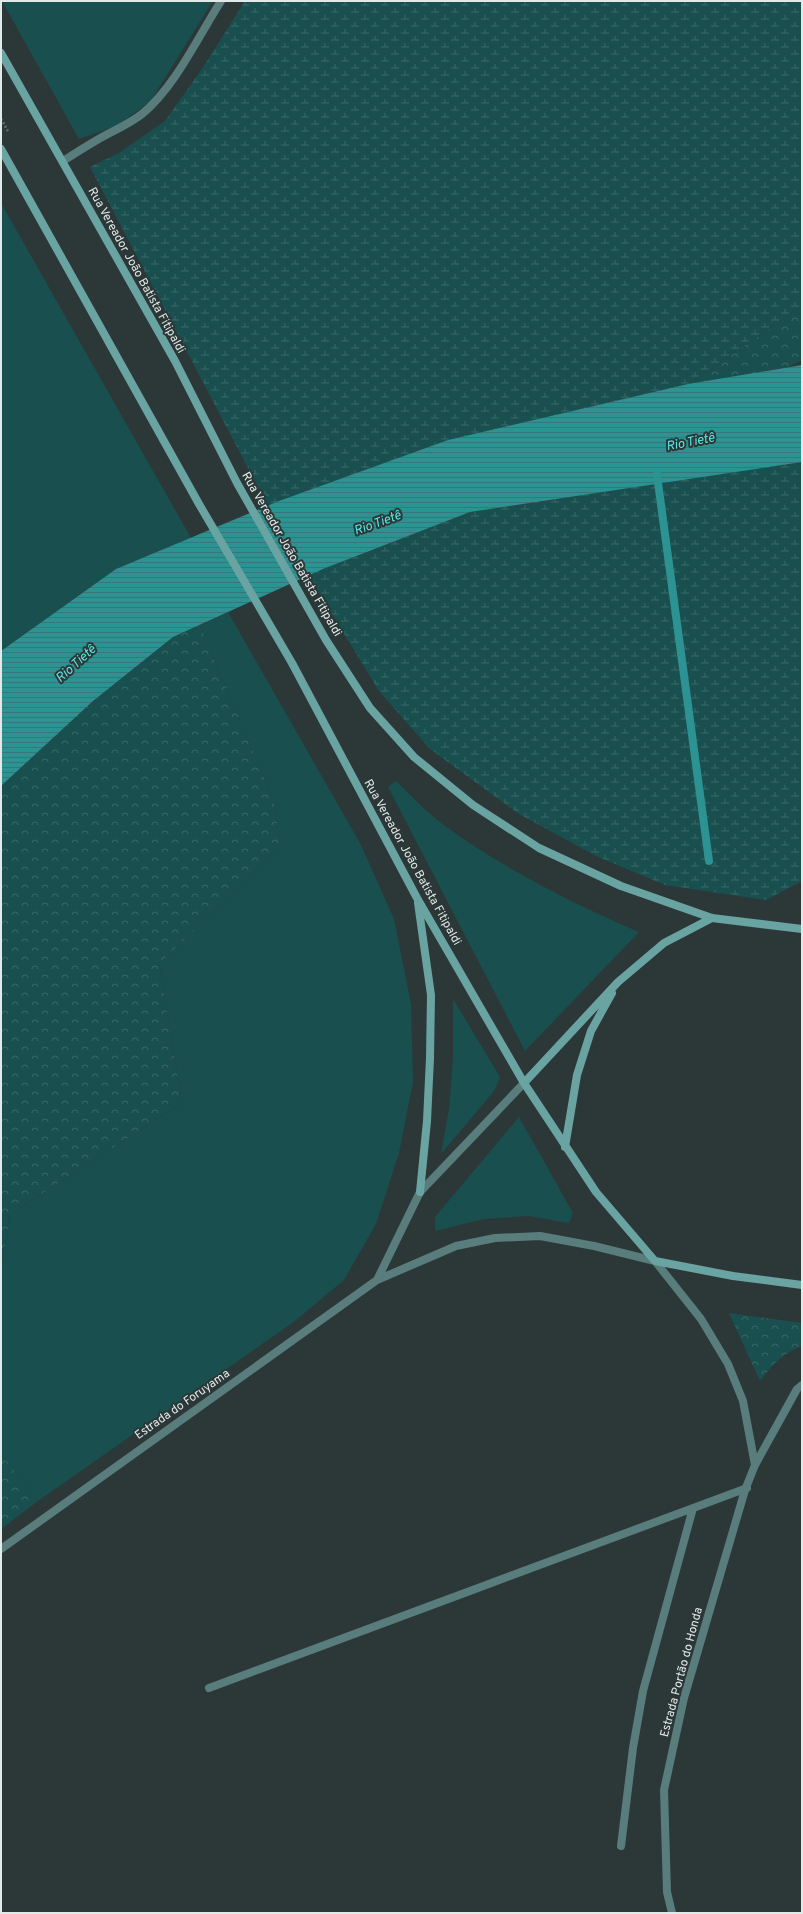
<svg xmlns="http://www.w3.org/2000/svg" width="803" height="1914" viewBox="0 0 803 1914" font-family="Overpass,sans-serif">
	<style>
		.green { fill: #194f4e }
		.forest { fill: url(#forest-crowns) }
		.wetland { fill: url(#wetland-marsh) }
		.water { fill: url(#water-rules) }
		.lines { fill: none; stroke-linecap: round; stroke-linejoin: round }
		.stream { stroke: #2c9392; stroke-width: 8 }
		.path { stroke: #636e6e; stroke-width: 2.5; stroke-dasharray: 2 2; stroke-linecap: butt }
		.service { stroke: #587d7c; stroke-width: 8 }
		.minor { stroke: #587d7c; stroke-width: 8 }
		.secondary { stroke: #69a4a3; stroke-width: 8 }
		.labels { text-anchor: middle; stroke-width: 4; stroke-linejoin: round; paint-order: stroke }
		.street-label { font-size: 12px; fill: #e2eae9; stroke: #2c3838 }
		.water-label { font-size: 13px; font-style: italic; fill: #59e8e6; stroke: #2c3838 }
	</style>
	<defs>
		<pattern id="forest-crowns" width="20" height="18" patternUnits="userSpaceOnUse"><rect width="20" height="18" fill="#194f4e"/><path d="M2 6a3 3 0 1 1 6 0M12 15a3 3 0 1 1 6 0" fill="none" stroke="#3a6868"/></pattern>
		<pattern id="wetland-marsh" width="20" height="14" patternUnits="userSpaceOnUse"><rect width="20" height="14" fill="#194f4e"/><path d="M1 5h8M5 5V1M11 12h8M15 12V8" fill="none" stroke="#3a6868"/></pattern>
		<pattern id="water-rules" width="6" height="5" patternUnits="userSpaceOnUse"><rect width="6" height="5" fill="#2c9392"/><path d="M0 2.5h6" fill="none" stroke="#347877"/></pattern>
	</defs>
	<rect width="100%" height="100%" fill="#2c3838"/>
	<!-- green -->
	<path class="green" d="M2,1H213L150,102L116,126L79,139Z
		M1,203L191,538L116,569L1,651Z
		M228,612L360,843L394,919L411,1004L413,1082L399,1153L376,1224L344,1280L295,1321L38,1501L1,1454V1270L10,1214L182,1103L159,964L280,846L274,801L200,625Z
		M396,781C411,795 425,811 441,823C502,868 570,902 639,932L525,1051L388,787Z
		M453,999L500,1077L494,1091L441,1154L449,1109L453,1060Z
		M519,1117L573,1213L569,1223L528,1216L483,1219L435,1231V1217Z"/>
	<!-- forest -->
	<path class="forest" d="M802,306V360L788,367L688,384Z
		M200,625L274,801L280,846L159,964L182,1103L10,1214L1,1270V786L93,701L173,637Z
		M729,1313L802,1323V1346C784,1352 771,1366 760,1381Z
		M1,1454L38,1501L1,1529Z"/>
	<!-- wetland -->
	<path class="wetland" d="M245,1H802V306L688,384L448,440L268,506L90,167L119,153L165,121L202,69Z
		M802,461V881L766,900L665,885L596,856L519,814L430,749L379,691L308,575L470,512Z"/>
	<!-- water -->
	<path class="water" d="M802,365V462L470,512L323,569L173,637L93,701L1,786V651L116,569L279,501L448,440L688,384Z"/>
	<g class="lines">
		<!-- stream -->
		<path class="stream" d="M657,475L709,861"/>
		<!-- path -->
		<path class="path" d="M1,119L8,131"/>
		<!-- service -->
		<path class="service" d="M209,1688C388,1620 568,1556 747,1488
			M621,1846L633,1748L643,1691L693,1508"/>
		<!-- minor -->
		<path class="minor" d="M63,161C74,154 85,147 97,140C112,131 128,125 142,114C175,87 198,37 221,1
			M377,1280L420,1192L524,1083
			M1,1549L377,1280L456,1246L495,1238L540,1236L594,1246L655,1261L701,1319L728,1364L743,1401L755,1465
			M672,1913L667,1892L664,1790L684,1698L745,1490L755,1465L797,1389L802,1385"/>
		<!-- secondary -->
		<path class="secondary" d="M1,53L175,361L237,483L326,640L370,708L414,757L473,805L539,848L621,886L712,918L802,929
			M1,149L199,504L292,663L417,898L524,1083L596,1192L655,1261L733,1276L802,1285
			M418,903L431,995L430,1058L427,1121L420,1192
			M524,1083L618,982L664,943L712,918
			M565,1147L577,1075L591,1031L612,993"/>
	</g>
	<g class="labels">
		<!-- street labels -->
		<g class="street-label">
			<text transform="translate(137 270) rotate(61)" y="4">Rua Vereador João Batista Fitipaldi</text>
			<text transform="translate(292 554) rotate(60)" y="4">Rua Vereador João Batista Fitipaldi</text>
			<text transform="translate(413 862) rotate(61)" y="4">Rua Vereador João Batista Fitipaldi</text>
			<text transform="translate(182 1404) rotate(-35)" y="4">Estrada do Foruyama</text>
			<text transform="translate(681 1672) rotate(-75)" y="4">Estrada Portão do Honda</text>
		</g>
		<!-- water labels -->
		<g class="water-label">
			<text transform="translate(690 441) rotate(-11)" y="5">Rio Tietê</text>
			<text transform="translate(377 522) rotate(-20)" y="5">Rio Tietê</text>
			<text transform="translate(75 663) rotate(-42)" y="5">Rio Tietê</text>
		</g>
	</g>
	<!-- border -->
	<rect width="803" height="1914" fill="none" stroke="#e2eae9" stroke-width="4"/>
</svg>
